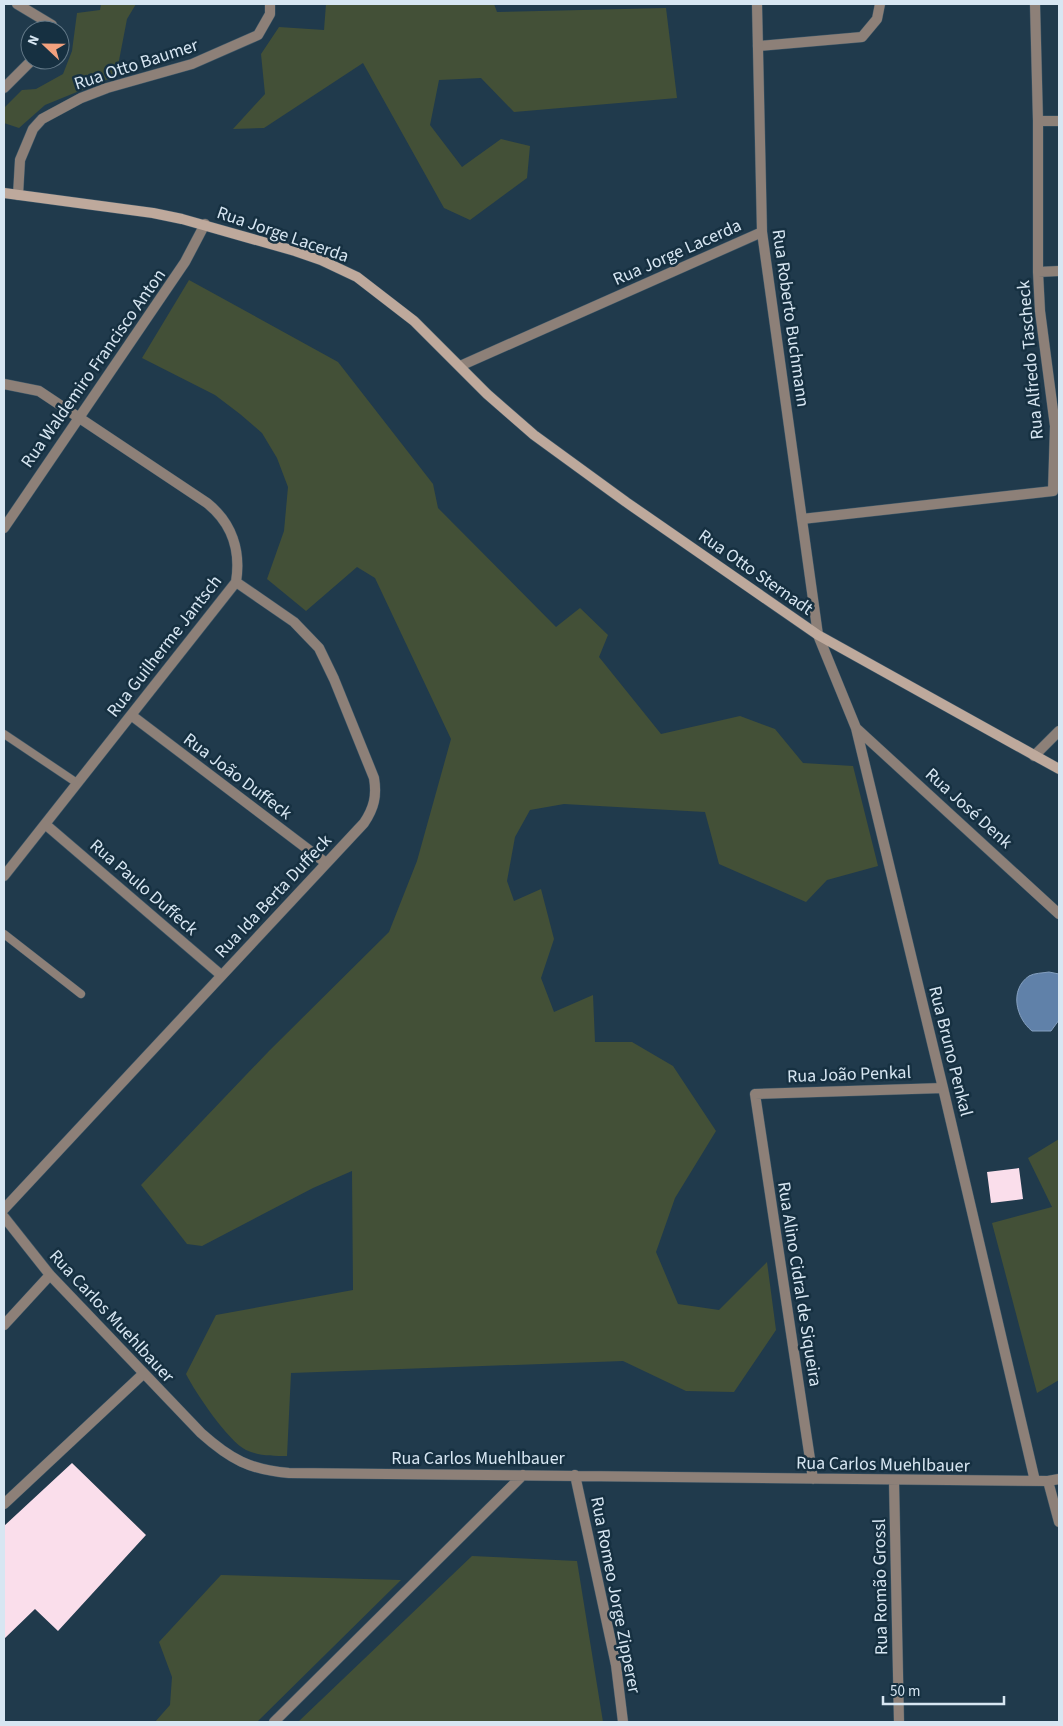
<svg xmlns="http://www.w3.org/2000/svg" width="1063" height="1726" viewBox="0 0 1063 1726" font-family="'Source Sans 3',sans-serif">
	<style>
		.green { fill: #435037 }
		.water { fill: #6081a9; stroke: #849fbf }
		.building { fill: #fadeeb }
		.lines { fill: none; stroke-linecap: round; stroke-linejoin: round }
		.service-casing { stroke: #3d5667; stroke-width: 9 }
		.minor-casing { stroke: #3d5667; stroke-width: 11 }
		.tertiary-casing { stroke: #3d5667; stroke-width: 11 }
		.secondary-casing { stroke: #3d5667; stroke-width: 11 }
		.service { stroke: #8d8078; stroke-width: 8 }
		.minor { stroke: #8d8078; stroke-width: 10 }
		.tertiary { stroke: #8d8078; stroke-width: 10 }
		.secondary { stroke: #bea99c; stroke-width: 10 }
		.labels { text-anchor: middle; stroke-width: 5; stroke-linejoin: round; paint-order: stroke }
		.street-label { font-size: 18px; fill: #d7e6f2; stroke: #163041 }
	</style>
	<rect width="100%" height="100%" fill="#203a4c"/>
	<!-- green -->
	<path class="green" d="M101,4H136L127,19L116,76L45,105L19,128L4,123V108L22,90L36,89L63,74L72,51L77,13L100,10Z
		M326,4H494L497,12L666,8L677,98L514,112L481,78L439,80L430,125L462,167L501,139L530,146L527,178L470,220L444,208L363,63L264,128L233,129L265,94L261,54L279,27L324,30Z
		M189,280L338,362L433,484L438,508L556,627L580,608L608,635L599,657L661,734L740,716L775,729L803,763L853,766L878,866L827,880L806,902L719,864L705,812L564,804L530,810L515,837L507,881L514,901L541,889L554,939L541,978L554,1012L593,995L595,1042H632L673,1066L716,1131L675,1198L656,1252L678,1304L719,1310L767,1262L776,1330L734,1392L686,1391L623,1361L291,1373L287,1456C272,1456 259,1456 246,1450C228,1441 195,1392 186,1374L216,1315L353,1290L352,1171L313,1188L202,1246L187,1244L141,1185L269,1051L389,932L417,861L451,739L375,578L357,567L306,611L267,579L284,531L288,487L277,458L262,433L240,414L215,395L142,358Z
		M1059,1139V1380L1037,1393L992,1223L1052,1207L1028,1158Z
		M472,1556L577,1561L603,1722H298Z
		M221,1575L401,1580L257,1722H155L170,1705L172,1677L159,1642Z"/>
	<!-- water -->
	<path class="water" d="M1049,972L1059,974V1020L1051,1031H1032C1016,1018 1009,990 1029,976C1034,973 1043,973 1049,972Z"/>
	<!-- building -->
	<path class="building" d="M1019,1168L1023,1199L991,1203L987,1172Z
		M72,1463L146,1535L58,1631L35,1609L4,1639V1526Z"/>
	<g class="lines">
		<!-- service casing -->
		<g class="service-casing">
			<path id="service" d="M4,734L77,783
				M4,934L81,994"/>
		</g>
		<!-- minor casing -->
		<g class="minor-casing">
			<path id="minor" d="M17,4L52,25L49,30
				M758,46L862,37L877,19L880,4
				M4,88L32,60
				M1038,121H1059
				M18,195L20,160L33,129L42,119L81,98L107,88L192,64L258,35L270,14V4
				M1038,272L1059,271
				M4,384L39,391L207,503C232,523 241,551 236,582L4,876
				M802,519L1053,491L1055,426L1040,311L1038,272V121L1035,4
				M4,528L185,262L205,224
				M818,635L856,728L943,1088L1035,1481
				M131,715L326,863
				M856,728L1059,914
				M1034,756L1059,731
				M45,824L221,975
				M4,1209L364,823C374,808 377,796 374,778L334,679L319,648L294,622L236,582
				M4,1217L50,1275L201,1433C230,1459 250,1470 289,1473L1048,1481L1059,1479
				M4,1325L50,1275
				M575,1475L616,1665L623,1722
				M813,1479L755,1094L943,1088
				M894,1481L899,1722
				M1048,1481L1059,1522
				M4,1504L143,1374
				M274,1722L523,1475"/>
		</g>
		<!-- tertiary casing -->
		<g class="tertiary-casing">
			<path id="tertiary" d="M757,4L762,232L818,635
				M460,366L762,232"/>
		</g>
		<!-- secondary casing -->
		<g class="secondary-casing">
			<path id="secondary" d="M4,193L153,213L182,219L295,251L321,260L357,277L414,321L487,394L534,435L626,502L818,635L1059,769"/>
		</g>
		<!-- service -->
		<use href="#service" class="service"/>
		<!-- minor -->
		<use href="#minor" class="minor"/>
		<!-- tertiary -->
		<use href="#tertiary" class="tertiary"/>
		<!-- secondary -->
		<use href="#secondary" class="secondary"/>
	</g>
	<g class="labels">
		<!-- street labels -->
		<g class="street-label">
			<text transform="translate(136 64) rotate(-18)" y="6">Rua Otto Baumer</text>
			<text transform="translate(283 234) rotate(19)" y="6">Rua Jorge Lacerda</text>
			<text transform="translate(677 252) rotate(-24)" y="6">Rua Jorge Lacerda</text>
			<text transform="translate(791 318) rotate(82)" y="6">Rua Roberto Buchmann</text>
			<text transform="translate(1030 360) rotate(-95)" y="6">Rua Alfredo Tascheck</text>
			<text transform="translate(93 368) rotate(-55)" y="6">Rua Waldemiro Francisco Anton</text>
			<text transform="translate(756 572) rotate(35)" y="6">Rua Otto Sternadt</text>
			<text transform="translate(164 646) rotate(-52)" y="6">Rua Guilherme Jantsch</text>
			<text transform="translate(238 776) rotate(37)" y="6">Rua João Duffeck</text>
			<text transform="translate(969 808) rotate(42)" y="6">Rua José Denk</text>
			<text transform="translate(144 887) rotate(41)" y="6">Rua Paulo Duffeck</text>
			<text transform="translate(273 896) rotate(-47)" y="6">Rua Ida Berta Duffeck</text>
			<text transform="translate(951 1051) rotate(76)" y="6">Rua Bruno Penkal</text>
			<text transform="translate(849 1074) rotate(-2)" y="6">Rua João Penkal</text>
			<text transform="translate(800 1284) rotate(81)" y="6">Rua Alino Cidral de Siqueira</text>
			<text transform="translate(112 1316) rotate(47)" y="6">Rua Carlos Muehlbauer</text>
			<text x="478" y="1464">Rua Carlos Muehlbauer</text>
			<text transform="translate(883 1464) rotate(1)" y="6">Rua Carlos Muehlbauer</text>
			<text transform="translate(880 1587) rotate(-91)" y="6">Rua Romão Grossl</text>
			<text transform="translate(616 1595) rotate(79)" y="6">Rua Romeo Jorge Zipperer</text>
		</g>
	</g>
	<!-- border -->
	<rect width="1063" height="1726" fill="none" stroke="#d7e6f2" stroke-width="10"/>
	<!-- north arrow -->
	<g transform="translate(45 45) rotate(292)"><circle r="24" fill="#163041" stroke="#637988"/>
	<path d="M0-4L9 19L0 12L-9 19Z" fill="#f2a17e"/>
	<text y="-8" font-size="14" font-weight="bold" text-anchor="middle" fill="#d7e6f2">N</text>
	</g>
	<!-- scale -->
	<path d="M883 1696v8h121v-8" fill="none" stroke="#d7e6f2" stroke-width="2.5"/>
	<text x="890" y="1696" font-size="15" fill="#d7e6f2" stroke="#163041" stroke-width="4" paint-order="stroke">50 m</text>
</svg>
